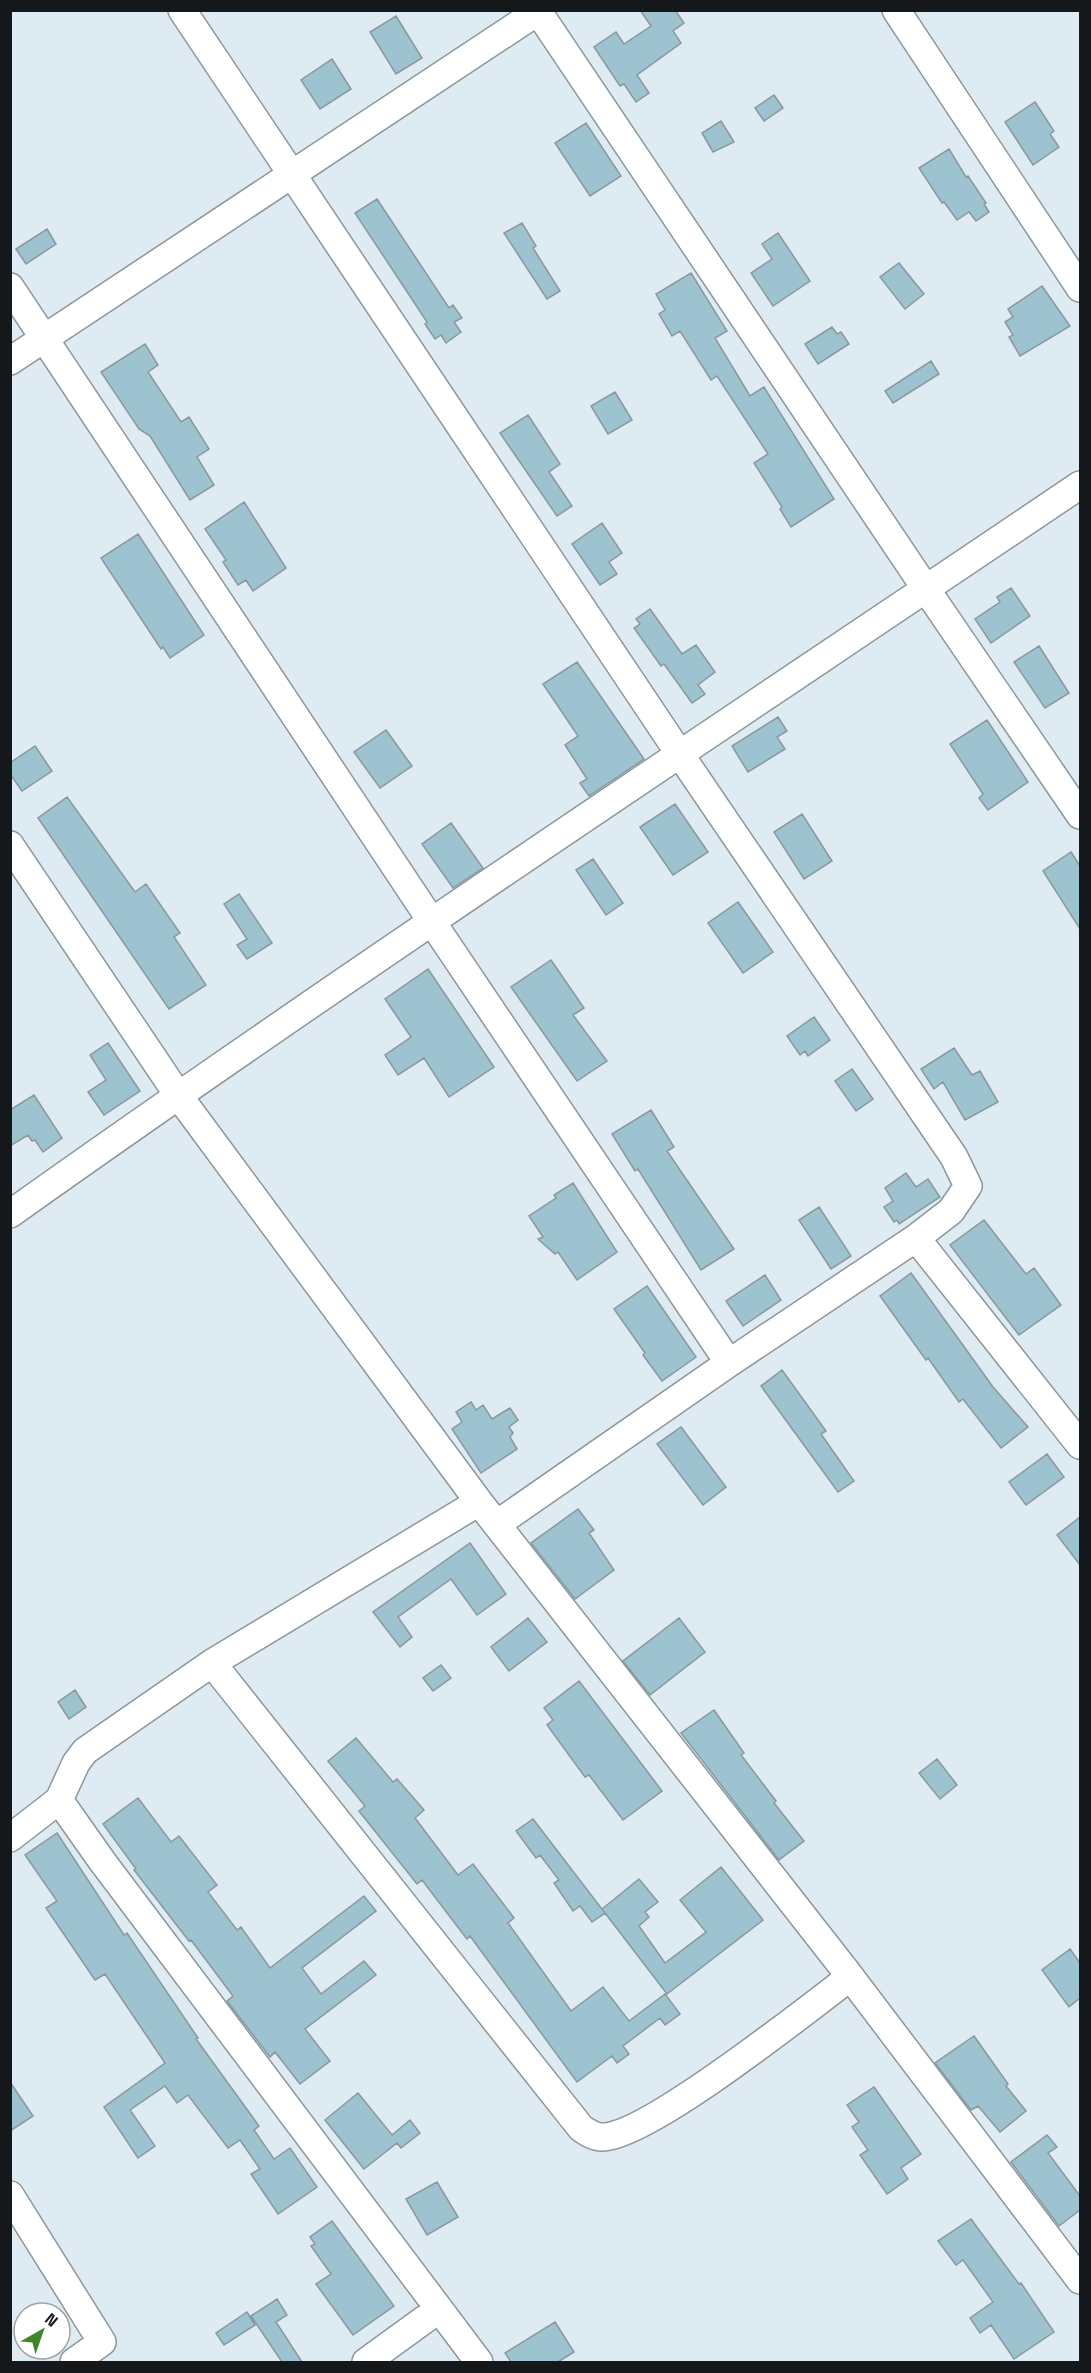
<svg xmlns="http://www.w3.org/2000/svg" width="1091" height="2373" viewBox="0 0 1091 2373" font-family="'Space Grotesk',sans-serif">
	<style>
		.building { fill: #9cc3cf; stroke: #8a989c; stroke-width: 1.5 }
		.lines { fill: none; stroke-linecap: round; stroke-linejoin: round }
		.minor-casing { stroke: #8b969d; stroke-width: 30 }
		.minor { stroke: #fff; stroke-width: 27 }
	</style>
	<rect width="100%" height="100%" fill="#dfebf3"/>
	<!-- building -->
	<path class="building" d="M640,10H675L684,23L673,31L681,43L637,75L649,93L636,102L624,84L620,86L594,47L616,32L624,44L651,26Z
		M396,16L422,58L396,74L370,32Z
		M332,59L351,89L320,109L301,80Z
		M774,95L783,108L764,121L755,108Z
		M1035,102L1054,131L1050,134L1059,147L1033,165L1005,122Z
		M721,121L734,142L713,152L702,133Z
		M586,123L621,176L590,196L555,143Z
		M949,149L966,177L968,176L986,203L984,204L989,212L976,221L969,212L957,220L944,202L942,203L919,168Z
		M377,199L449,308L453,305L462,318L454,322L461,332L446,343L441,335L435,339L425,324L427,322L355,213Z
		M522,223L536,246L533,248L560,291L547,299L504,233Z
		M47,229L56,244L26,264L16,249Z
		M778,233L810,281L773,306L751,273L772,259L762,244Z
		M899,263L924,294L905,309L880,277Z
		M691,273L727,331L715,338L750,396L764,387L834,499L791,527L780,509L782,507L754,463L768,454L717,376L711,380L680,331L672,336L659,314L665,310L656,294Z
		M1042,286L1070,326L1020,356L1009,337L1013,335L1005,322L1013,317L1008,309Z
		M832,327L837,334L841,332L849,344L818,364L805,344Z
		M145,344L158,365L148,372L181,422L189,417L209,449L197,457L214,485L190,500L150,436L139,429L101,372Z
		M931,361L939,374L893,403L885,391Z
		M615,392L632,420L608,434L591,406Z
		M528,415L560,464L549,472L572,506L557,516L500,433Z
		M244,502L286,568L253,591L246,580L238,585L223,562L226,560L205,529Z
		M602,523L622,553L609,562L617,574L600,585L572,544Z
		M138,534L204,635L170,658L163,647L161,649L101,558Z
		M1011,588L1030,616L991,643L975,619L1000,602L997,597Z
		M650,609L682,654L696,645L715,672L698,685L705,694L692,703L664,664L661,666L634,628L640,624L636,619Z
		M1039,646L1069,693L1045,708L1014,662Z
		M577,662L644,759L589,796L580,783L587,779L565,745L578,736L543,684Z
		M778,717L787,731L777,737L785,749L748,772L732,746Z
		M987,720L1028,782L988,810L979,798L983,794L950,744Z
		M386,730L412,766L380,788L354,752Z
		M35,746L52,771L22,791L10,774V763Z
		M67,797L135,892L146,884L180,933L174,937L206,985L169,1009L38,818Z
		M675,804L708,852L673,875L640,827Z
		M802,814L832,861L804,879L774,832Z
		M451,823L483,868L453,888L422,844Z
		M1071,852L1080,866V929L1043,871Z
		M593,859L623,903L606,915L576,870Z
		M239,894L272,943L247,959L237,945L247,939L224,904Z
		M738,902L773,952L743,973L708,923Z
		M551,960L584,1008L573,1015L607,1061L577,1081L511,987Z
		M428,969L494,1067L449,1097L424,1058L398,1075L385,1055L411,1037L385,999Z
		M814,1017L830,1040L808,1056L805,1051L800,1055L787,1036Z
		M108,1043L140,1091L104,1115L88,1092L106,1080L90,1055Z
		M954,1048L972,1075L980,1071L998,1102L965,1120L943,1082L934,1089L921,1069Z
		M852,1069L873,1099L856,1111L835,1081Z
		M34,1095L62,1138L43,1152L35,1140L32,1141L28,1135L10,1146V1110Z
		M651,1110L674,1147L667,1151L734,1249L701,1270L638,1169L635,1171L612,1134Z
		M906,1173L916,1187L928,1179L940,1197L899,1224L897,1220L894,1222L884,1207L893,1201L885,1188Z
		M573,1183L617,1252L577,1280L558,1252L555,1254L538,1239L543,1237L529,1216L556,1198L554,1195Z
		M819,1207L851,1256L831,1269L799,1220Z
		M984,1220L1026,1274L1034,1268L1061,1305L1019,1335L950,1245Z
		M911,1273L993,1387L1028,1427L1001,1448L963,1399L959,1402L928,1358L926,1360L880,1296Z
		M765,1275L781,1300L743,1326L726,1301Z
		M647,1286L696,1357L662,1381L643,1355L645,1353L614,1309Z
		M782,1370L826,1431L821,1434L854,1481L838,1492L761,1386Z
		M471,1402L476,1410L483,1405L492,1419L510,1408L518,1420L509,1427L513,1433L510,1437L517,1449L481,1473L452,1429L462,1422L456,1412Z
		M681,1427L726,1487L703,1505L657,1444Z
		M1047,1454L1064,1477L1026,1505L1009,1482Z
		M578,1509L594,1530L589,1533L614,1570L575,1599L531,1543Z
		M1080,1517V1565L1057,1535Z
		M470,1543L506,1594L477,1615L451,1579L398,1617L412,1637L400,1647L373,1612Z
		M528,1618L547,1642L509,1671L491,1647Z
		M679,1618L705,1652L650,1695L623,1661Z
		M441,1665L451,1678L433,1691L423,1678Z
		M579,1681L662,1791L623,1820L589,1775L585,1777L547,1725L553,1720L544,1708Z
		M75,1690L86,1707L69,1719L58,1702Z
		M714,1710L744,1753L741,1755L776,1801L774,1803L804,1841L779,1860L681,1733Z
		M356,1738L393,1782L397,1779L424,1810L415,1818L458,1875L473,1864L514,1918L508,1923L571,2011L603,1987L629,2021L665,1994L680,2014L665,2025L660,2018L623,2046L629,2054L617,2063L612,2056L577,2082L470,1936L467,1939L422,1880L417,1884L359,1811L365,1806L328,1761Z
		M937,1759L957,1785L940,1799L919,1773Z
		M138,1798L171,1842L179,1836L217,1885L208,1892L237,1930L241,1927L270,1968L364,1896L376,1911L302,1968L321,1994L364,1961L376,1975L305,2029L330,2061L300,2084L275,2052L270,2057L227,2001L233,1996L191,1940L189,1941L134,1870L136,1869L103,1824Z
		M533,1819L605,1913L592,1922L580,1906L573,1911L554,1883L559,1880L540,1855L536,1858L516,1831Z
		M57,1833L124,1935L127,1933L198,2038L196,2039L259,2126L254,2130L274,2159L290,2148L317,2187L278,2214L251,2174L260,2169L240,2140L228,2148L188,2095L177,2103L165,2086L130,2110L155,2146L138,2158L104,2107L165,2063L105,1974L95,1980L46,1908L57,1901L25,1855Z
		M721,1867L763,1920L667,1994L602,1909L639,1879L658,1902L645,1912L649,1917L639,1926L665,1963L706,1932L680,1900Z
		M1070,1949L1080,1963V1998L1069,2007L1042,1970Z
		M974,2036L1008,2084L1006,2086L1026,2111L1000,2132L978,2106L971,2110L935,2063Z
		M10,2082L33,2116L10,2131Z
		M874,2087L921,2154L901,2168L908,2179L887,2194L860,2155L868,2150L852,2127L859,2122L847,2105Z
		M358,2093L392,2135L410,2120L420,2133L401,2148L397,2143L364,2169L325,2120Z
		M1047,2135L1057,2147L1048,2153L1080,2196V2210L1059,2226L1011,2162Z
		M437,2182L458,2217L427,2235L406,2199Z
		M971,2219L1019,2284L1021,2283L1054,2332L1014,2359L991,2325L980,2333L970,2318L993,2302L963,2260L956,2265L938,2241Z
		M332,2221L394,2306L353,2335L316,2284L331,2274L311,2246L315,2244L310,2237Z
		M277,2299L287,2315L276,2322L302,2362H282L251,2316Z
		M247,2312L255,2325L224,2345L216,2333Z
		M555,2322L574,2352L558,2362H511L505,2353Z"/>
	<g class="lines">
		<!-- minor casing -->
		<g class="minor-casing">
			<path id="minor" d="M182,10L679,753L954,1157L968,1186L951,1211L916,1238L729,1363L497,1524
				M537,10L926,589L1080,815
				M896,10L1080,288
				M10,287L432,922L729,1363
				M10,361L540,10
				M10,845L178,1095L479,1502L846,1971L1080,2280
				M10,1214C362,964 723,726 1080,485
				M916,1238L1080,1445
				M479,1502L212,1663L85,1751L76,1763L59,1800L102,1861L479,2362
				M212,1663L581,2128C587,2132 594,2137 602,2137C646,2138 808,2009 850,1977
				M10,1838L59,1800
				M10,2195L102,2342L74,2362
				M366,2362L439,2309"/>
		</g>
		<!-- minor -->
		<use href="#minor" class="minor"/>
	</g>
	<!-- border -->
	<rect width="1091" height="2373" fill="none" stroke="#14181b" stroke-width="24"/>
	<!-- north arrow -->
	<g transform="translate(42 2331) rotate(40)"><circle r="28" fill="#ffffff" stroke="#a1a3a4" stroke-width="1.5"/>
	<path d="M0-4.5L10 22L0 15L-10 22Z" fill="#40862c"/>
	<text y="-9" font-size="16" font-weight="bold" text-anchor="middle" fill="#14181b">N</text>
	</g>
</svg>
